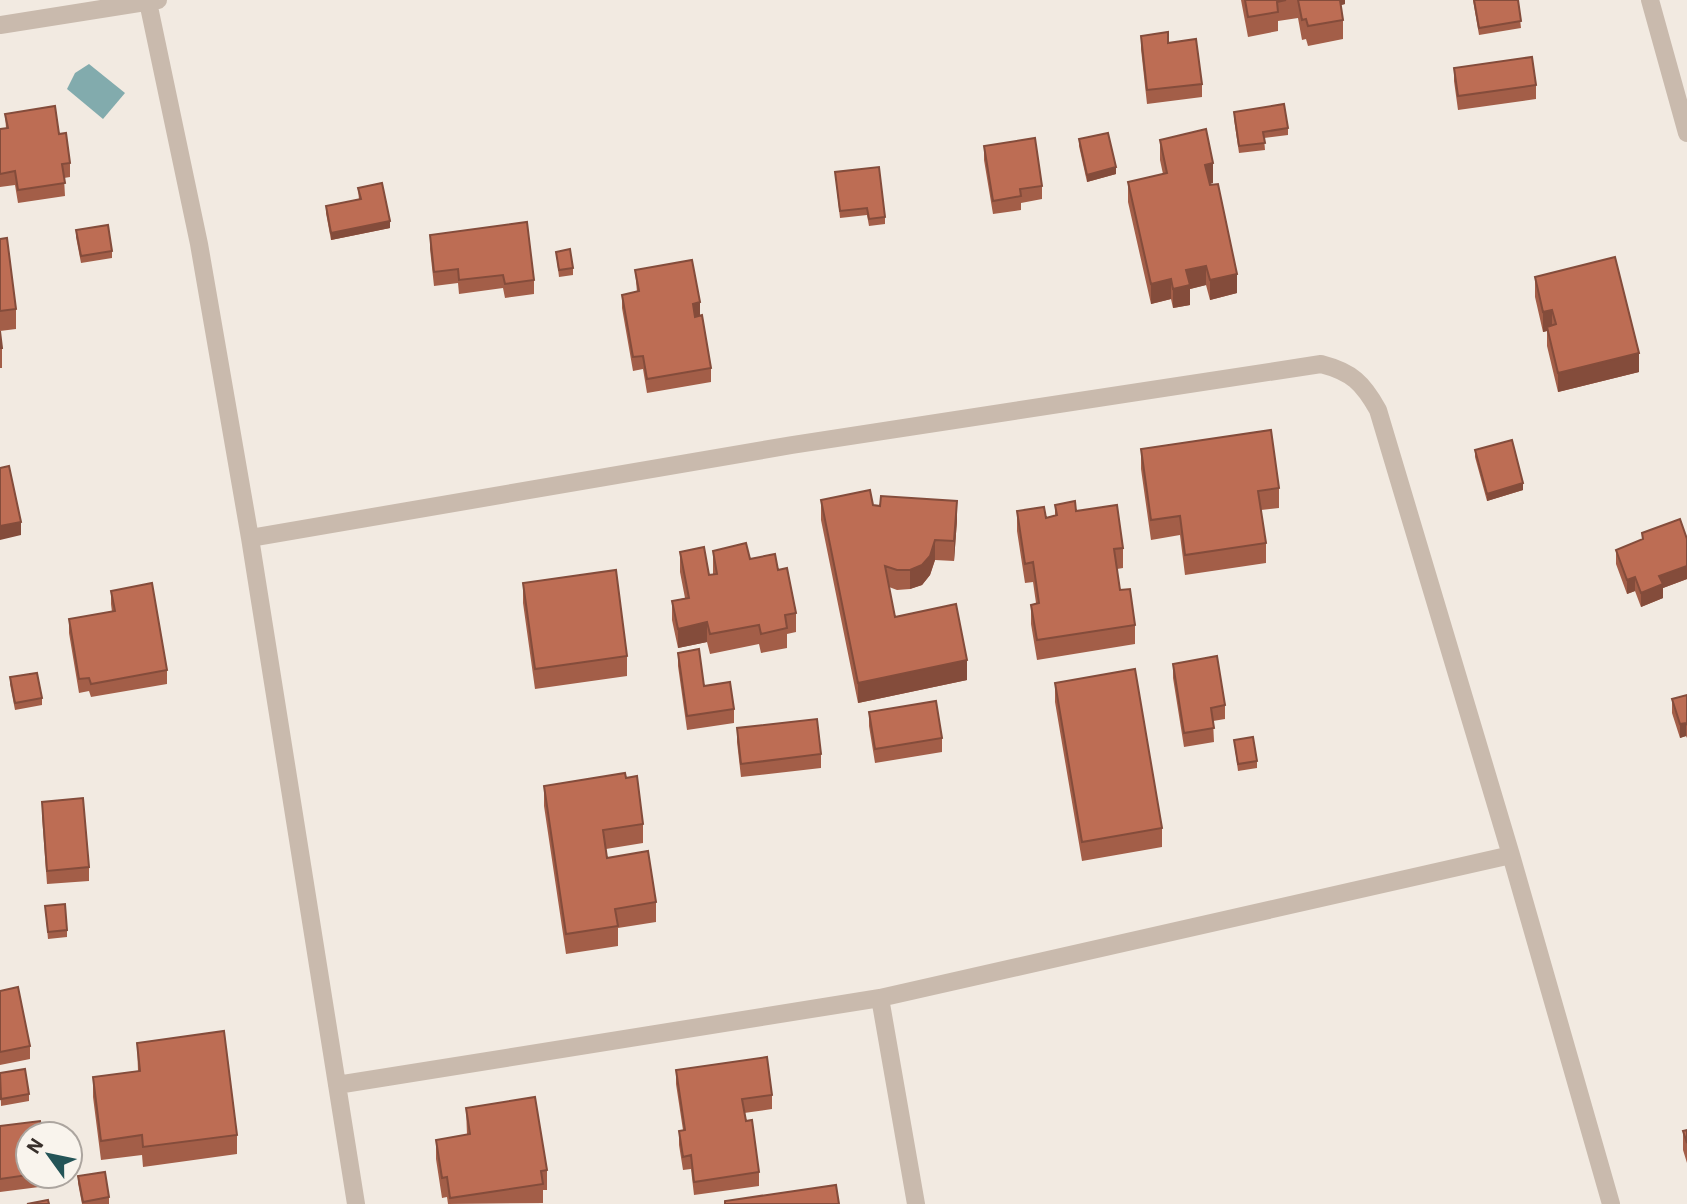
<svg xmlns="http://www.w3.org/2000/svg" width="1687" height="1204" viewBox="0 0 1687 1204" font-family="'IBM Plex Sans',sans-serif">
	<style>
		.water { fill: #82abad }
		.lines { fill: none; stroke-linecap: round; stroke-linejoin: round }
		.minor { stroke: #c9baad; stroke-width: 18 }
		.wall { fill: #a35e48 }
		.shaded-wall { fill: #844c3b }
		.building { fill: #bd6d54; stroke: #844c3b; stroke-width: 2 }
	</style>
	<rect width="100%" height="100%" fill="#f2eae1"/>
	<!-- water -->
	<path class="water" d="M89,64L125,93L103,119L67,89L75,73Z"/>
	<g class="lines">
		<!-- minor -->
		<path class="minor" d="M1650,0L1687,133
			M148,2L199,244L250,538L356,1204
			M0,25L158,0
			M250,538L792,445L1321,364C1352,372 1363,383 1378,410L1511,855L1611,1204
			M880,998L916,1204
			M337,1085L880,998L1511,855"/>
	</g>
	<!-- wall -->
	<path class="wall" d="M1241,0H1345V4L1341,5L1343,20V39L1308,46L1306,39L1302,40L1298,18L1278,21V31L1248,37Z
		M1473,0H1518L1521,28L1479,35Z
		M1141,36L1168,43L1202,84V97L1147,104L1141,49Z
		M1454,68L1536,85V99L1458,110L1454,81Z
		M1234,112L1288,128V135L1264,138L1265,150L1239,153L1234,119Z
		M5,114L59,134L70,163V177L64,178L65,196L18,203L15,185L0,187V129L6,128Z
		M1079,139L1116,174L1087,182L1079,146Z
		M1160,140L1213,183L1209,184L1237,293L1210,300L1206,285L1190,289V305L1173,308L1171,299L1151,304L1128,202V182L1163,174L1160,160Z
		M984,146L1042,186V199L1021,203V210L993,214L984,160Z
		M835,172L885,217V224L869,226L867,215L840,218Z
		M358,188L390,228L331,240L326,213V206L359,200Z
		M76,230L112,251V258L81,263L76,237Z
		M430,235L534,280V294L505,298L503,288L459,294L458,283L434,286L430,249Z
		M0,239L16,309V329L0,331L2,348V368H0Z
		M556,252L573,268V275L559,277Z
		M635,270L700,316L711,368V382L647,393L643,369L633,371L622,308V295L637,292Z
		M1535,277L1639,372L1558,392L1547,346V331L1543,332L1535,297Z
		M1141,449L1279,488V508L1261,510L1266,543V563L1185,575L1180,535L1151,540L1141,469Z
		M1475,450L1523,490L1487,501L1475,457Z
		M821,500L873,505L957,520L954,561L935,560L930,575L922,585L910,589L897,590L889,587L895,617L967,680L858,703L821,520Z
		M1055,505L1076,511L1123,548V568L1117,569L1120,590L1135,625V644L1037,660L1031,624V605L1036,603L1033,582L1025,583L1017,531V511L1046,518L1055,516Z
		M1642,533L1687,539V579L1663,588V598L1641,607L1635,591L1627,594L1616,564V550L1642,540Z
		M713,551L750,559L778,570L796,613V632L787,634V648L761,653L759,644L710,654L707,642L678,648L672,620V601L685,598L680,572V552L709,575L713,574Z
		M523,583L627,656V676L535,689L523,603Z
		M111,591L167,670V684L91,697L89,691L79,693L69,633V619L112,612L111,604Z
		M678,653L704,686L734,709V723L687,730L678,666Z
		M1173,664L1225,705V719L1213,721L1214,742L1184,747L1173,678Z
		M10,677L42,698V705L15,710L10,684Z
		M1055,683L1162,828V847L1082,861L1055,702Z
		M1687,695V738L1686,736L1680,738L1672,713V699Z
		M869,712L942,738V752L875,763L869,726Z
		M737,728L821,754V768L741,777L737,742Z
		M1234,740L1257,761V768L1238,771Z
		M626,778L643,824V843L606,849L607,858L656,902V922L618,928V946L566,954L544,806V786Z
		M42,802L89,867V881L47,884L42,816Z
		M45,906L67,930V937L48,939Z
		M0,991L30,1046V1059L0,1065Z
		M137,1043L237,1135V1154L143,1167L142,1155L101,1160L93,1097V1077L138,1071Z
		M676,1070L772,1095V1109L744,1113L759,1172V1186L694,1195L691,1169L683,1170L679,1145V1131L683,1130L676,1084Z
		M0,1073L29,1094V1101L1,1106Z
		M466,1108L547,1170V1190H543V1203L448,1204L447,1197L442,1198L436,1159V1140L467,1135Z
		M0,1126L28,1134V1176H47V1186L0,1192Z
		M1687,1130V1163L1683,1150V1131Z
		M78,1176L109,1197V1204H82L78,1183Z"/>
	<!-- shaded-wall -->
	<path class="shaded-wall" d="M1337,0H1345V4L1337,6Z
		M1213,163V183L1205,185V165Z
		M1116,167V174L1087,182V175Z
		M390,221V228L331,240V233Z
		M1206,266V285L1190,289V305L1173,308V289L1186,270Z
		M1237,274V293L1210,300V280Z
		M1171,279V299L1151,304V284Z
		M700,302V316L693,317V304Z
		M1552,310V329L1547,327V331L1543,332V312Z
		M1639,353V372L1558,392V373Z
		M1523,483V490L1487,501V494Z
		M957,501V520L954,561V541Z
		M21,522V535L0,540V526Z
		M935,540V560L930,575L922,585L910,589V570Z
		M1687,566V579L1663,588V598L1641,607V593L1659,576Z
		M1635,577V591L1627,594V580Z
		M707,622V642L678,648V629Z
		M967,660V680L858,703V683Z
		M1686,723V736L1680,738V724Z"/>
	<!-- building -->
	<path class="building" d="M1245,0H1286L1277,2L1278,12L1248,17Z
		M1298,0H1340L1343,20L1308,26L1306,19L1302,20Z
		M1474,0H1518L1521,21L1479,28Z
		M1168,32V43L1196,39L1202,84L1147,90L1141,36Z
		M1532,57L1536,85L1458,96L1454,68Z
		M1284,104L1288,128L1263,132L1265,143L1239,146L1234,112Z
		M55,106L59,134L66,133L70,163L62,164L65,183L18,190L15,171L0,174V129L8,128L5,114Z
		M1206,129L1213,163L1205,165L1210,185L1218,184L1237,274L1210,280L1206,266L1186,270L1190,285L1173,289L1171,279L1151,284L1128,182L1167,173L1160,140Z
		M1108,133L1116,167L1087,175L1079,139Z
		M1035,138L1042,186L1020,189L1021,196L993,201L984,146Z
		M879,167L885,217L869,219L867,208L840,211L835,172Z
		M382,183L390,221L331,233L326,206L361,199L358,188Z
		M527,222L534,280L505,284L503,275L459,280L458,269L434,272L430,235Z
		M108,225L112,251L81,256L76,230Z
		M7,238L16,309L0,311V239Z
		M570,249L573,268L559,270L556,252Z
		M1615,257L1639,353L1558,373L1547,327L1556,324L1552,310L1543,312L1535,277Z
		M692,260L700,302L693,304L695,317L702,315L711,368L647,379L643,356L633,357L622,295L639,291L635,270Z
		M0,331L2,348H0Z
		M1271,430L1279,488L1258,491L1266,543L1185,555L1180,516L1151,520L1141,449Z
		M1512,440L1523,483L1487,494L1475,450Z
		M9,466L21,522L0,526V468Z
		M870,490L873,505L880,506L881,496L957,501L954,541L935,540L930,556L922,565L910,570H897L885,566L895,617L956,604L967,660L858,683L821,500Z
		M1075,501L1076,511L1117,505L1123,548L1114,549L1120,590L1130,589L1135,625L1037,640L1031,605L1039,603L1033,562L1025,564L1017,511L1044,507L1046,518L1057,515L1055,505Z
		M1680,519L1687,539V566L1659,576L1663,584L1641,593L1635,577L1627,580L1616,550L1643,539L1642,533Z
		M746,543L750,559L775,554L778,570L787,568L796,613L785,615L787,628L761,634L759,625L710,634L707,622L678,629L672,601L689,598L680,552L704,547L709,575L717,574L713,551Z
		M616,570L627,656L535,669L523,583Z
		M152,583L167,670L91,684L89,678L79,679L69,619L115,611L111,591Z
		M699,649L704,686L730,682L734,709L687,716L678,653Z
		M1217,656L1225,705L1211,708L1214,728L1184,733L1173,664Z
		M1135,669L1162,828L1082,842L1055,683Z
		M37,673L42,698L15,703L10,677Z
		M1687,695V725L1686,723L1680,724L1672,699Z
		M936,701L942,738L875,749L869,712Z
		M817,719L821,754L741,764L737,728Z
		M1253,737L1257,761L1238,764L1234,740Z
		M625,773L626,778L637,776L643,824L603,830L607,858L648,851L656,902L615,909L618,926L566,934L544,786Z
		M83,798L89,867L47,871L42,802Z
		M65,904L67,930L48,932L45,906Z
		M18,987L30,1046L0,1052V991Z
		M224,1031L237,1135L143,1147L142,1135L101,1141L93,1077L140,1071L137,1043Z
		M767,1057L772,1095L742,1099L746,1121L752,1120L759,1172L694,1182L691,1155L683,1157L679,1131L685,1130L676,1070Z
		M25,1069L29,1094L1,1099L0,1073Z
		M535,1097L547,1170L541,1171L543,1184L450,1198L447,1177L442,1178L436,1140L470,1134L466,1108Z
		M40,1121L42,1134H28V1175L0,1179V1126Z
		M1687,1130V1143L1683,1131Z
		M105,1172L109,1197L83,1202L78,1176Z
		M836,1185L839,1204H725V1201Z
		M48,1200L49,1204H27Z"/>
	<!-- north arrow -->
	<g transform="translate(49 1155) rotate(303)"><circle r="33" fill="#f9f4ed" stroke="#aca59f" stroke-width="2"/>
	<path d="M0-5L12 26L0 18L-12 26Z" fill="#245457"/>
	<text y="-10" font-size="19" font-weight="bold" text-anchor="middle" fill="#382f2b">N</text>
	</g>
</svg>
